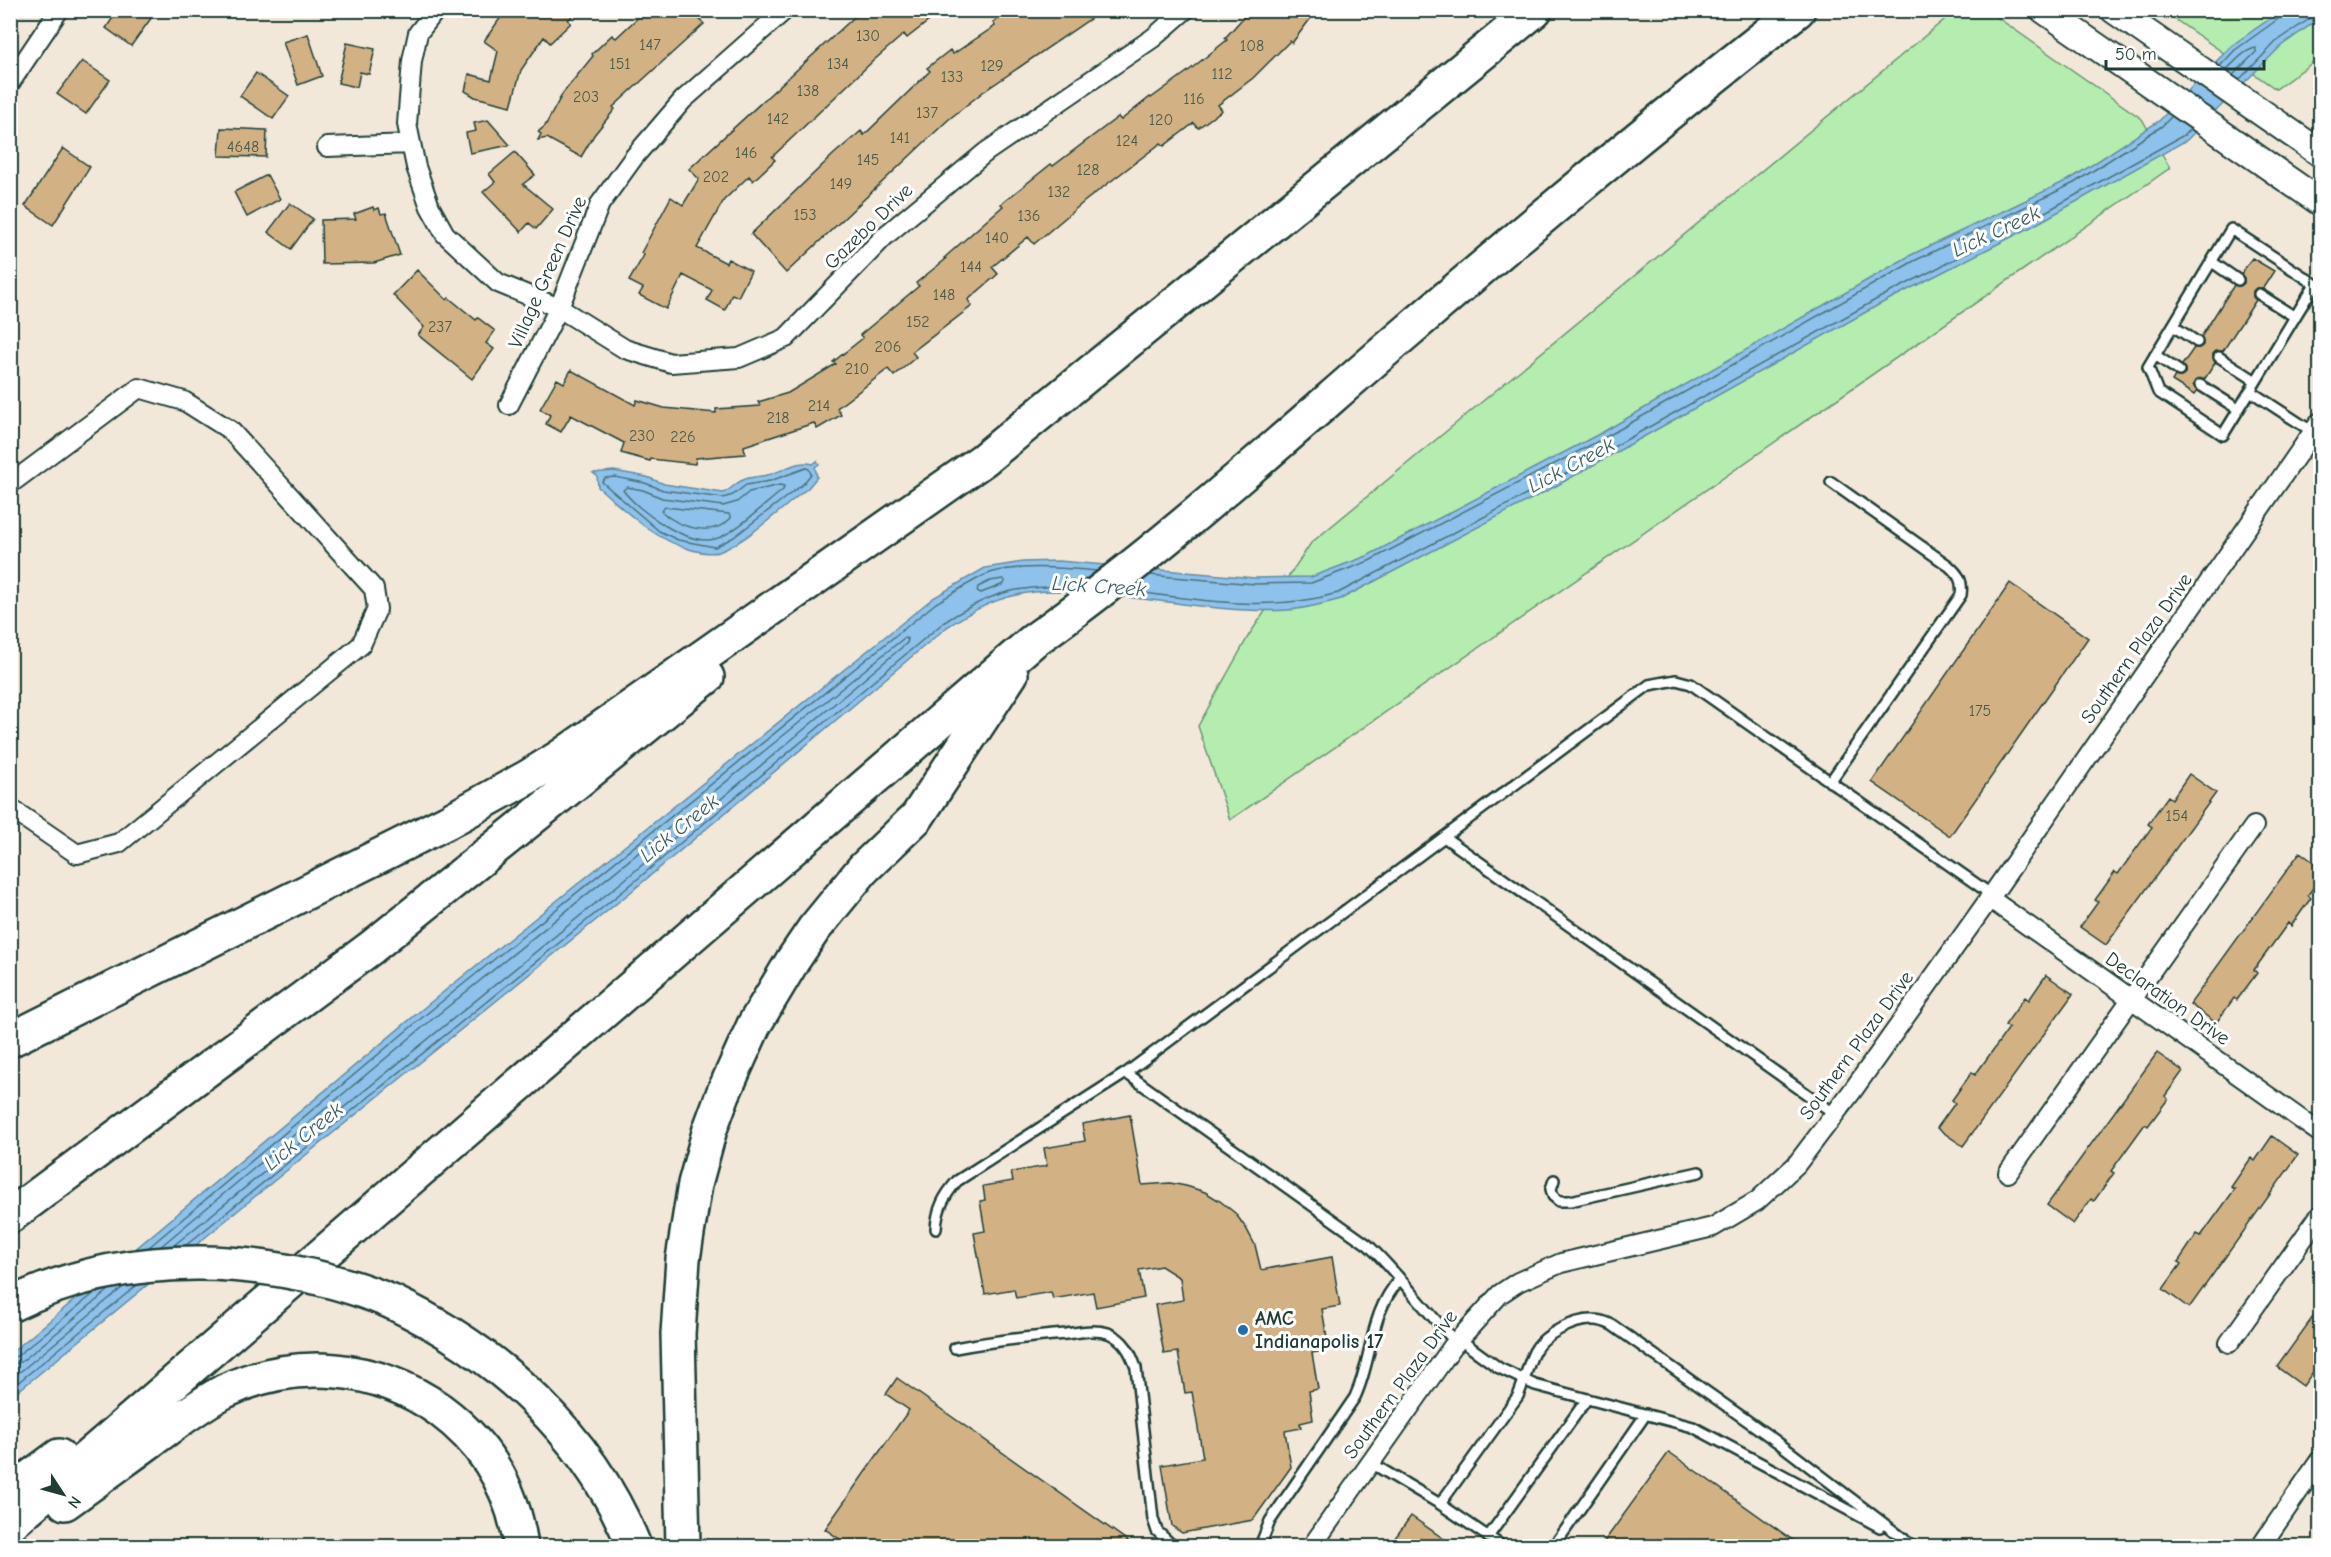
<svg xmlns="http://www.w3.org/2000/svg" width="2331" height="1557" viewBox="0 0 2331 1557" font-family="'Comic Neue',sans-serif">
	<style>
		.green { fill: #b5ecaf; stroke: #6a9472; stroke-width: 1.5 }
		.water { fill: #8ec1eb; stroke: #628ca2; stroke-width: 1.5 }
		.lines { fill: none; stroke-linecap: round; stroke-linejoin: round }
		.shore { stroke: #4b727d; stroke-width: 1.5 }
		.building { fill: #d2b285; stroke: #1f3d34; stroke-width: 1.5 }
		.lane-casing { stroke: #1f3d34; stroke-width: 14 }
		.street-casing { stroke: #1f3d34; stroke-width: 22 }
		.secondary-casing { stroke: #1f3d34; stroke-width: 30 }
		.highway-casing { stroke: #1f3d34; stroke-width: 38 }
		.lane { stroke: #fff; stroke-width: 9 }
		.street { stroke: #fff; stroke-width: 18 }
		.secondary { stroke: #fff; stroke-width: 26 }
		.highway { stroke: #fff; stroke-width: 33 }
		.highway-bridge-casing { stroke: #1f3d34; stroke-width: 38; stroke-linecap: butt }
		.highway-bridge { stroke: #fff; stroke-width: 33 }
		.poi-dot { fill: #1f6fb2; stroke: #fff; stroke-width: 2 }
		.labels { text-anchor: middle; stroke-width: 6; stroke-linejoin: round; paint-order: stroke }
		.number-label { font-size: 16px; fill: #4c5a48 }
		.street-label { font-size: 20px; fill: #1f3d34; stroke: #fff }
		.poi-label { font-size: 20px; font-weight: bold; fill: #1f3d34; stroke: #fff; text-anchor: start }
		.water-label { font-size: 21px; font-style: italic; fill: #3b5e62; stroke: #fff }
	</style>
	<rect width="100%" height="100%" fill="#f2e8da"/>
	<filter id="ink" filterUnits="userSpaceOnUse"><feTurbulence type="fractalNoise" baseFrequency=".0167" numOctaves="2"/><feDisplacementMap in="SourceGraphic" scale="12" xChannelSelector="R" yChannelSelector="G"/><feConvolveMatrix kernelMatrix="1 2 1 2 8 2 1 2 1" color-interpolation-filters="sRGB"/></filter>
	<g filter="url(#ink)">
		<!-- green -->
		<path class="green" d="M1955,11H1988L2142,119L2170,168L1230,820L1198,726L1249,635L1311,543Z
			M2163,11H2320V57L2276,89Z"/>
		<!-- water -->
		<path class="water" d="M2281,11H2320V18L2281,46L2187,140L2031,227L1882,303L1554,487L1341,599C1323,604 1305,609 1287,610C1235,613 1178,603 1127,597C1095,593 1048,587 1017,595C991,600 969,613 947,627L632,891L275,1180L11,1397V1353L426,1006L933,598L985,568L1023,562L1059,561L1255,578L1311,577L1367,556L1603,432L1911,255L2072,178L2159,121L2231,46Z
			M817,461L819,464L815,467L817,477L808,488C783,507 748,541 719,552C711,554 700,552 692,550C654,540 627,512 598,487L597,476L593,473L614,471L647,477L664,484L723,493C731,490 735,483 743,480C750,476 760,477 767,475C782,472 798,459 813,464Z"/>
		<g class="lines">
			<!-- shore -->
			<path class="shore" d="M2220,66L2235,50L2281,17L2283,10
				M2226,70C2235,62 2244,50 2256,48V52L2233,75
				M2239,80L2276,42L2315,15L2320,13
				M806,468L809,469L811,474L803,484L734,537L715,547L678,540L659,531L602,482L605,478L615,477L645,483L663,490L723,498L733,495L746,485L770,481Z
				M780,485L784,486L783,490C766,503 734,534 715,539C687,546 638,511 623,490L627,487L643,490L662,498L723,506L737,502L749,492Z
				M665,507L729,514L731,518C713,538 679,528 661,511Z
				M1149,575L1255,584L1311,583L1369,561L1606,437L1914,261L2074,183L2162,126L2172,116
				M1003,579L1005,581L1004,584L981,593L977,591L978,587L990,581Z
				M1129,591C1198,600 1270,613 1338,593L1551,482L1879,298L2029,221L2184,135L2190,129
				M185,1246L628,887L943,623C992,591 1018,585 1077,587
				M160,1247L435,1017L904,638L908,639L907,643L623,881L173,1246
				M148,1248L430,1011L936,603C952,594 968,583 985,575C1011,563 1068,568 1097,571
				M10,1358L17,1356L92,1295
				M10,1365L21,1362L109,1290
				M10,1380L122,1288
				M10,1389L136,1286"/>
		</g>
		<!-- building -->
		<path class="building" d="M118,10H157L131,46L106,28Z
			M506,10H578L568,20L571,23L550,43L544,37L521,70L511,106L475,97L465,91L469,74L491,80L498,51L484,41Z
			M646,10H691L704,24L613,107L615,109L594,135L581,157L547,138L538,140L541,134L538,132L545,126L563,93L593,56L592,54L612,35L616,38Z
			M862,10H923L930,20L907,38L904,34L873,61L772,157L775,160L753,181L749,176L724,200L697,248L726,263L728,259L751,271L738,297L732,294L725,310L707,300L712,290L683,275L666,309L639,295L643,288L629,281L644,255L641,253L671,197L683,205L699,179L689,169Z
			M1010,10H1103L983,92L948,120L786,273L751,234L834,154L861,131L864,135L930,71L927,68L950,50L953,54L995,26L993,22Z
			M1250,10H1317L1292,43L1290,41L1253,78L1218,105L1222,110L1198,128L1194,123L1164,146L1161,143L1085,201L1034,244L1028,237L992,267L998,274L968,300L972,306L912,352L916,357L894,376L888,369L837,408L841,415L817,429L814,423L744,446L745,454L696,458L695,464L651,459L650,461L621,453L624,443L571,415L561,432L546,424L550,415L540,409L557,379L564,383L571,370L635,405L637,400L664,408L716,413V409L760,406L758,402L788,393L836,364L833,362L863,338L860,335L919,286L916,283L946,259L944,258L1003,206L1001,204L1051,164L1053,166L1118,117L1121,120L1150,97L1151,98L1187,72L1227,40L1225,38Z
			M308,34L322,76L298,85L283,42Z
			M347,43L375,49L369,74L360,72L357,87L338,83Z
			M82,61L110,80L86,114L57,94Z
			M256,73L289,96L273,119L240,96Z
			M488,120L510,145L470,153L466,133L476,131L474,123Z
			M221,128L267,130L266,157L219,156Z
			M63,148L90,167L53,225L25,206Z
			M515,152L535,175L523,184L553,209L536,229L529,223L521,232L483,192L495,182L489,174Z
			M267,175L280,199L247,217L234,192Z
			M290,203L313,219L291,249L268,232Z
			M373,207L374,210L379,208L381,214L386,213L400,255L374,263L322,264L321,220L356,219L354,214Z
			M2252,258L2274,271L2263,288H2256L2253,291V297L2256,300L2223,351H2216L2213,354L2215,363L2204,380L2200,378L2195,381L2193,385L2197,391L2194,395L2172,381L2175,376L2181,377L2185,374V369L2182,365L2194,348H2199L2203,345L2201,337L2234,285L2240,286L2244,283V278L2241,274Z
			M417,270L447,300L449,298L476,320L478,318L495,331L486,343L494,349L472,379L418,335L424,327L393,295Z
			M2010,583L2088,638L1950,836L1872,782Z
			M2189,774L2216,793L2106,945L2080,927L2098,902L2095,900L2115,872L2118,874L2152,827L2148,824L2168,796L2172,799Z
			M2300,852L2320,867V878L2308,895L2311,898L2291,926L2288,923L2254,970L2257,973L2237,1000L2234,998L2216,1023L2190,1004Z
			M2046,975L2073,994L1963,1146L1937,1128L1955,1103L1952,1100L1972,1072L1975,1075L2009,1028L2005,1025L2025,997L2029,1000Z
			M2157,1053L2183,1071L2165,1096L2168,1099L2148,1126L2145,1124L2111,1171L2114,1173L2094,1201L2091,1199L2073,1224L2047,1205Z
			M1130,1115L1142,1185L1170,1183L1186,1186L1205,1192L1220,1201L1235,1213L1246,1228L1255,1245L1261,1270L1332,1257L1340,1306L1322,1309L1329,1350L1312,1353L1318,1389L1309,1391L1313,1420L1300,1423L1301,1428L1285,1431L1291,1467L1253,1520L1182,1533L1172,1526L1162,1465L1203,1458L1192,1392L1185,1393L1178,1352L1164,1354L1155,1305L1183,1300L1180,1278L1161,1266L1139,1270L1144,1298L1096,1307L1093,1292L1053,1299L1051,1292L1016,1298L1014,1289L985,1294L974,1233L985,1231L980,1201L985,1200L983,1186L1013,1181L1011,1172L1047,1166L1044,1148L1085,1141L1082,1124Z
			M2272,1136L2298,1155L2189,1308L2163,1289L2181,1264L2178,1262L2197,1234L2201,1236L2235,1189L2231,1187L2251,1158L2255,1161Z
			M2320,1307V1362L2303,1386L2277,1367Z
			M897,1378L1135,1546H850L825,1529L909,1410L886,1394Z
			M1669,1452L1801,1546H1601Z
			M1411,1516L1454,1546H1389Z"/>
		<g class="lines">
			<!-- lane casing -->
			<g class="lane-casing">
				<path id="lane" d="M2212,262L2238,280
					M2259,294L2295,317
					M2173,326L2197,342
					M2155,355L2179,371
					M2219,357L2256,381
					M2200,385L2238,409
					M2250,391L2223,435L2158,392L2148,367L2231,229L2315,284L2250,391L2313,432
					M1830,782L1961,595C1963,581 1959,575 1949,566L1831,482
					M1444,837L1835,1114
					M1126,1073L1368,1245C1400,1275 1425,1311 1456,1342
					M1554,1180L1551,1189L1553,1196L1559,1201H1570L1699,1172
					M936,1229C937,1209 944,1196 957,1181L1126,1073L1649,685L1676,680L1691,684L1992,895
					M1459,1339L1499,1368L1535,1385L1693,1427L1880,1527
					M955,1348C992,1341 1029,1337 1066,1334C1079,1332 1095,1329 1108,1333C1124,1339 1131,1353 1136,1368L1153,1519L1157,1531L1173,1546
					M1371,1463L1440,1504L1502,1546
					M1440,1504L1518,1396C1525,1381 1527,1366 1534,1352C1543,1334 1575,1319 1594,1320C1601,1320 1606,1322 1612,1325L1776,1441L1904,1539
					M1488,1537L1587,1399
					M1900,1537L1913,1546
					M1260,1546L1270,1521L1355,1397C1374,1356 1368,1315 1400,1279
					M1552,1546L1559,1539L1646,1414"/>
			</g>
			<!-- street casing -->
			<g class="street-casing">
				<path id="street" d="M436,10L418,33L412,61L407,124L416,167L430,207L445,234L498,283L559,308L625,349L671,363L739,358L786,338L886,235L986,152L1153,38L1185,10
					M10,83L59,10
					M327,147L411,144
					M509,405L559,308L600,204L634,157L683,100L785,10
					M10,484L139,388L184,401L230,430L374,589L377,609L361,645L119,843L77,854L10,808
					M1989,898L2320,1133
					M2008,1173L2254,826
					M2229,1343L2320,1215
					M1312,1546L1453,1346L1500,1294L1518,1282L1561,1263L1713,1227L1757,1201L1796,1165L1853,1090L1992,895L2320,422
					M2261,1546L2320,1460"/>
			</g>
			<!-- secondary casing -->
			<g class="secondary-casing">
				<path id="secondary" d="M2044,10L2320,202
					M2114,10L2320,153"/>
			</g>
			<!-- highway casing -->
			<g class="highway-casing">
				<path id="highway" d="M10,1040L447,822L528,777L560,757L983,460L1535,10
					M10,1216L372,947L707,677
					M392,1302C498,1352 590,1436 634,1546
					M10,1492L59,1456
					M65,1503C95,1482 124,1460 153,1439C177,1422 200,1404 225,1391C296,1357 377,1365 440,1410C486,1444 513,1490 521,1546
					M10,1524L1033,641C1160,551 1276,445 1394,343C1526,229 1661,118 1798,10
					M683,1546L678,1334L683,1259L695,1184L710,1129L723,1094L754,1025L793,960L814,929L863,869L917,817L1011,674"/>
			</g>
			<!-- lane -->
			<use href="#lane" class="lane"/>
			<!-- street -->
			<use href="#street" class="street"/>
			<!-- secondary -->
			<use href="#secondary" class="secondary"/>
			<!-- highway -->
			<use href="#highway" class="highway"/>
			<!-- highway-bridge casing -->
			<g class="highway-bridge-casing">
				<path id="highway-bridge" d="M10,1305C129,1246 272,1253 392,1302"/>
			</g>
			<!-- highway-bridge -->
			<use href="#highway-bridge" class="highway-bridge"/>
		</g>
	</g>
	<!-- markers -->
	<circle class="poi-dot" cx="1243" cy="1330" r="6"/>
	<g class="labels">
		<!-- number labels -->
		<g class="number-label">
			<text x="868" y="41">130</text>
			<text x="650" y="50">147</text>
			<text x="1252" y="51">108</text>
			<text x="620" y="69">151</text>
			<text x="838" y="69">134</text>
			<text x="992" y="71">129</text>
			<text x="1222" y="79">112</text>
			<text x="952" y="82">133</text>
			<text x="808" y="96">138</text>
			<text x="586" y="102">203</text>
			<text x="1194" y="104">116</text>
			<text x="927" y="118">137</text>
			<text x="778" y="124">142</text>
			<text x="1161" y="125">120</text>
			<text x="900" y="143">141</text>
			<text x="1127" y="146">124</text>
			<text x="243" y="152">4648</text>
			<text x="746" y="158">146</text>
			<text x="868" y="165">145</text>
			<text x="1088" y="175">128</text>
			<text x="716" y="182">202</text>
			<text x="841" y="189">149</text>
			<text x="1059" y="197">132</text>
			<text x="805" y="220">153</text>
			<text x="1029" y="221">136</text>
			<text x="997" y="243">140</text>
			<text x="971" y="272">144</text>
			<text x="944" y="300">148</text>
			<text x="918" y="327">152</text>
			<text x="440" y="332">237</text>
			<text x="888" y="352">206</text>
			<text x="857" y="374">210</text>
			<text x="819" y="411">214</text>
			<text x="778" y="423">218</text>
			<text x="642" y="441">230</text>
			<text x="683" y="442">226</text>
			<text x="1980" y="716">175</text>
			<text x="2177" y="821">154</text>
		</g>
		<!-- street labels -->
		<g class="street-label">
			<text transform="translate(868 226) rotate(-44)" y="7">Gazebo Drive</text>
			<text transform="translate(547 272) rotate(-66)" y="7">Village Green Drive</text>
			<text transform="translate(2136 648) rotate(-55)" y="7">Southern Plaza Drive</text>
			<text transform="translate(2168 998) rotate(35)" y="7">Declaration Drive</text>
			<text transform="translate(1856 1045) rotate(-54)" y="7">Southern Plaza Drive</text>
			<text transform="translate(1400 1384) rotate(-54)" y="7">Southern Plaza Drive</text>
		</g>
		<!-- poi labels -->
		<g class="poi-label">
			<text x="1255" y="1325">AMC<tspan x="1255" dy="23">Indianapolis 17</tspan></text>
		</g>
		<!-- water labels -->
		<g class="water-label">
			<text transform="translate(1996 231) rotate(-25)" y="7">Lick Creek</text>
			<text transform="translate(1571 465) rotate(-28)" y="7">Lick Creek</text>
			<text transform="translate(1099 586) rotate(4)" y="7">Lick Creek</text>
			<text transform="translate(679 828) rotate(-39)" y="7">Lick Creek</text>
			<text transform="translate(303 1136) rotate(-39)" y="7">Lick Creek</text>
		</g>
	</g>
	<!-- margin -->
	<rect width="2331" height="1557" fill="none" stroke="#fff" stroke-width="36"/>
	<rect x="18" y="18" width="2295" height="1521" fill="none" stroke="#1f3d34" stroke-width="2" filter="url(#ink)"/>
	<!-- north arrow -->
	<g transform="translate(63 1494) rotate(126)" stroke="#ffffff" stroke-width="4.5" paint-order="stroke">
	<path d="M0-4.5L10 22L0 15L-10 22Z" fill="#1f3d34"/>
	<text y="-9" font-size="16" font-weight="bold" text-anchor="middle" fill="#1f3d34">N</text>
	</g>
	<!-- scale -->
	<path d="M2106 60v9h158v-9" fill="none" stroke="#1f3d34" stroke-width="3"/>
	<text x="2115" y="60" font-size="18" fill="#1f3d34" stroke="#ffffff" stroke-width="4.5" paint-order="stroke">50 m</text>
</svg>
